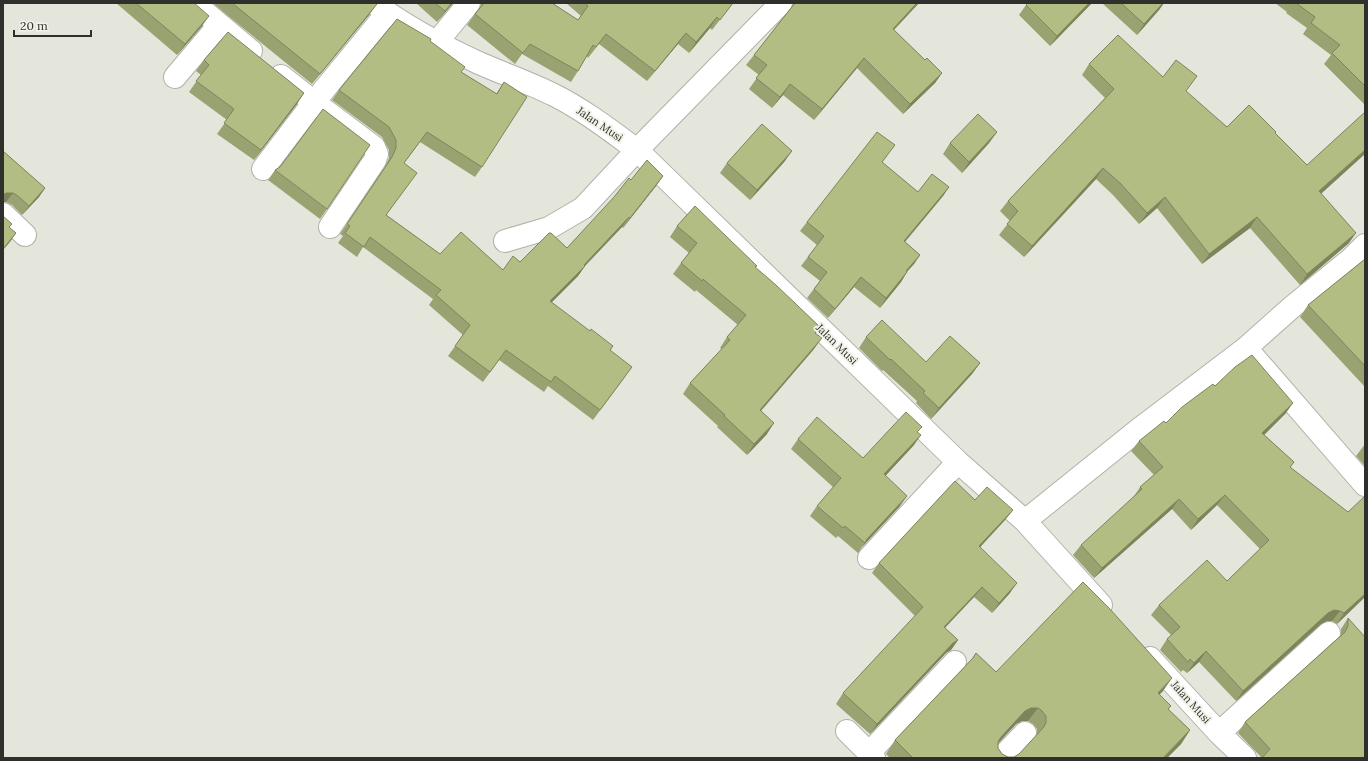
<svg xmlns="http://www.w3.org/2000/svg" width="1368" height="761" viewBox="0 0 1368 761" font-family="Lora,serif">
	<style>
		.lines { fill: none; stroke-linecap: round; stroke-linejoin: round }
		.minor-casing { stroke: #b0b2a8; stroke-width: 24 }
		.minor { stroke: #fff; stroke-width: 22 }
		.wall { fill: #99a372; fill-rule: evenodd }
		.shaded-wall { fill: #7d845c }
		.building { fill: #b2bd84; stroke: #7d845c; fill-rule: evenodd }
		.labels { text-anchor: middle; stroke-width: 4; stroke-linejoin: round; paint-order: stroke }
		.street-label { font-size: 11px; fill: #2f302c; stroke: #f1f3e8 }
	</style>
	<rect width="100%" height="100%" fill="#e4e6db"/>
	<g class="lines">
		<!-- minor casing -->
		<g class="minor-casing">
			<path id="minor" d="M194,3L251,51
				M374,3C406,27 442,46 479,63C504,74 530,83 554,95C584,110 611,131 637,150L958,462L1025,521L1101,605
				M437,42L469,3
				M281,76L314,102L387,13
				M175,77L219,25
				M263,169L314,102L374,147L377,154L375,160L330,227
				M3,214L25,235
				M505,241L549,228L583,208L637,150L781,3
				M1246,348L1365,485
				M1025,521L1138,430L1246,348L1292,307L1351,259L1365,245
				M869,558L958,462
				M1150,658L1219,733L1245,758
				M847,731L874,758
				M1219,733L1329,633
				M869,753L955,662
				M1001,758L1025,733"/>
		</g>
		<!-- minor -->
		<use href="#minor" class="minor"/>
	</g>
	<!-- wall -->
	<path class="wall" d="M116,3H194L202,26L177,55Z
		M213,3H375L369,15L312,84L227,15Z
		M416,3H453L437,22Z
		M481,3H552L578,20L581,16L566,3H733L712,30L710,28L689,53L678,44L647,81L599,44L588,58L587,56L578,71L571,82L522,54L515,64L467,25L480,7L481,5Z
		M793,3H919L894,30L925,60L942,73L935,83L903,114L857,68L814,120L783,95L772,108L749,89L759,75L746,65L754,55L793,5Z
		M1092,3L1050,46L1019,15L1026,5Z
		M1102,3H1164L1159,10L1137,35Z
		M1275,3H1365V102L1364,104L1324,64L1331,55L1303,34L1307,28L1286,13L1287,12Z
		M430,41L461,72L496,94L504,82L482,167L475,177L420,142L404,163L386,215L440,254L503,270L520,262L567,248L631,180L663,176L656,186L623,228L622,227L585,266L578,276L551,303L610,350L625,377L593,420L548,386L544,392L499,360L483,382L448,356L463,335L429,305L433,299L363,247L357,257L338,243L343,236L340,234L385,167L389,158V150L382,137L332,100L339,90Z
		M204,60L297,104L254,160L217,134L227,120L189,92L201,75L196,71Z
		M1089,64L1163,77L1186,92L1227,127L1275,133L1321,193L1349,243L1300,285L1250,228L1202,264L1157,208L1139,224L1113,195L1096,179L1024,257L999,235L1010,221L1000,211L1008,201L1105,98L1082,75Z
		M997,132L989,143L962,173L943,154L950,143Z
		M3,151L45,188L39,197L22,215L12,205L6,202H3Z
		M888,155L882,162L918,192L949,187L943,196L905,242L920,255L914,264L907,272L901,282L880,308L854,287L828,318L807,298L820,281L801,266L817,245L800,231L807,222Z
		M785,161L750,200L720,173L727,163Z
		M275,170L327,209L320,219L268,180Z
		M677,226L755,267L820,327L816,333L814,349L761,411L767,434L747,455L717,427L718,426L683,394L690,383L722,349L720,348L727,337L738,325L696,290L695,292L673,274L681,263L689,253L670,237Z
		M1365,259V387L1300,317L1308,305Z
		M866,337L926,362L980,363L972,374L931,419L916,403L917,401L883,370L882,371L859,348Z
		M1215,386L1286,413L1264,435L1294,462L1290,467L1365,597L1337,624L1332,621H1327L1321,624L1236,701L1199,662L1187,673L1183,670L1181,672L1160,650L1167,639L1171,635L1151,615L1159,605L1227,581L1260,549L1217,505L1191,530L1172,509L1094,578L1073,555L1081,545L1133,498L1140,487L1154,475L1131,451L1139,441L1166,423Z
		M918,432L914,445L885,476L900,506L862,547L858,553L838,536L836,538L810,516L817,506L833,487L791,449L798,439L863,458Z
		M1365,444V466L1356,456Z
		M975,500L1013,510L1005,520L980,547L1010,593L992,613L974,597L945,628L958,640L951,650L946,653L870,734L836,704L843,693L915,616L872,573L879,563Z
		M1348,618L1365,758H1262L1238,733L1245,722L1341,635V629Z
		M976,653L996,672L1163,691L1159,695L1169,710L1190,730L1181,744L1167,758H890L886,754L895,740L971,660ZM1022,721H1028L1033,724L1037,729V735L1019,754L1014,757H1008L1002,754L998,748V743L1016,724Z"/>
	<!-- shaded-wall -->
	<path class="shaded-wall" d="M452,3H453L437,22L445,11Z
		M917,3H919L885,39L893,29Z
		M1089,3H1092L1050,46L1057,36Z
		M1163,3H1164L1159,10L1137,35L1144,24Z
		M377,4L369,15L312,84L320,74Z
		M209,16L202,26L177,55L185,44Z
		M717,17L710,28L689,53L696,42Z
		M686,33L678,44L647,81L655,71Z
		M864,58L857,68L814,120L822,109Z
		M942,73L935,83L903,114L910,104Z
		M790,84L783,95L772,108L780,97Z
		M304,93L297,104L254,160L261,150Z
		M997,132L989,143L962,173L969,162Z
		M1365,150V154L1312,202L1319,191Z
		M792,151L785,161L750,200L757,190Z
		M1103,168L1096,179L1024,257L1032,246Z
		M663,176L656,186L623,228L630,218Z
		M949,187L943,196L898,250L904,241Z
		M45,188L39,197L22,215L29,206Z
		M6,193H13L6,202H3V195Z
		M1165,197L1157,208L1139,224L1147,213Z
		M629,217L622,227L582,269L585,266L578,276L543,311L550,301Z
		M1257,217L1250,228L1202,264L1209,254Z
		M16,233L10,242L3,250V249Z
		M1356,233L1349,243L1300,285L1307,274Z
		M920,255L914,264L899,280L906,271Z
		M907,272L901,282L880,308L886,298Z
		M861,277L854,287L828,318L835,309Z
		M822,338L814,349L752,421L760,410Z
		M980,363L972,374L931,419L939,408Z
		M1293,403L1286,413L1255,444L1262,433Z
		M774,423L767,434L747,455L754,444Z
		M921,435L914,445L877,485L884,474Z
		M1225,495L1217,505L1191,530L1198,519Z
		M907,496L900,506L862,547L867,539Z
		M1179,499L1172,509L1094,578L1102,568Z
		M1013,510L1005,520L972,556L979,546Z
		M1017,583L1010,593L992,613L999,603Z
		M982,587L974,597L936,637L944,627Z
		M1365,594V597L1337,624L1344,613Z
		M1334,610L1340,611L1332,621H1327L1321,624L1236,701L1243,691L1328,613Z
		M958,640L951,650L946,653L870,734L877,724L953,643Z
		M1206,651L1199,662L1187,673L1194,663Z
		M1172,678L1163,691L1148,706L1158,693Z
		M1031,708H1038L1028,721H1022L1016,724L992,750L1001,737L1025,711Z
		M1190,730L1181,744L1167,758H1164Z"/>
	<!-- building -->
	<path class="building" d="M136,3H194L209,16L185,44Z
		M232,3H375L377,4L320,74Z
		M435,3H452L445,11Z
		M484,3H552L578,20L588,6L585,3H733L720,20L717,17L696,42L686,33L655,71L606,34L596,47L593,45L578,71L530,44L523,53L475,14Z
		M795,3H917L893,29L925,60L927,58L942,73L910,104L864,58L822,109L790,84L780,97L756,78L767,65L754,55Z
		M1028,3H1089L1057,36L1026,5Z
		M1121,3H1163L1144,24Z
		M1296,3H1365V86L1332,53L1340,45L1311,23L1315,17Z
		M397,19L431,39L430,41L465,67L461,72L497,94L504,82L527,97L482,167L427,132L404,163L417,173L386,215L440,254L461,232L503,270L513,256L520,262L549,233H551L567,248L614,197L629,178L631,180L647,160L663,176L630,218L629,217L584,265L585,266L550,301L590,331L591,329L613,346L610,350L632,367L600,410L555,376L551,382L506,350L490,372L455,346L470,325L436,295L441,290L370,237L364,247L345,233L350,226L347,224L392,157L396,148V140L389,127L339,90Z
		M228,32L304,93L261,150L224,123L234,109L196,81L209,65L204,60Z
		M1118,35L1163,77L1176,60L1197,76L1186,91L1227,127L1249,105L1276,132L1275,133L1307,165L1365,112V150L1319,191L1356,233L1307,274L1257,217L1209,254L1165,197L1147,213L1121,184L1103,168L1032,246L1007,224L1018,211L1008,201L1114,89L1089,64Z
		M323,109L370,145L327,209L275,170L280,167Z
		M978,114L997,132L969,162L950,143Z
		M762,124L792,151L757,190L727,163Z
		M877,132L895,145L882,162L918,192L932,174L949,187L904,241L920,255L906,271L907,272L886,298L861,277L835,309L814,289L827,272L808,257L824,236L807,222Z
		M3,151L45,188L29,206L18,196L13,193H6L3,195Z
		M695,206L757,266L755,267L776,285L820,327L815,333L822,338L760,410L774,423L754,444L724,416L725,415L690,383L730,340L727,337L746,315L703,279L702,281L681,263L697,243L677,226Z
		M3,216L12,224L9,227L16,233L3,249Z
		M1365,259V366L1308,305Z
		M882,320L926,362L950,336L980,363L939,408L923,393L925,391L891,359L890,360L866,337Z
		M1252,355L1293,403L1262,433L1294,462L1290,467L1348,512L1365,496V594L1344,613L1340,611L1334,610L1328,613L1243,691L1206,651L1194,663L1190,659L1188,662L1167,639L1180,627L1159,605L1207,560L1227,581L1269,540L1225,495L1198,519L1179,499L1102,568L1081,545L1142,489L1140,487L1163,467L1139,441L1164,421L1166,423L1182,407L1213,384L1215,386L1235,367Z
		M906,412L922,427L917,432L921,435L884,474L907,496L867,539L865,543L845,526L843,528L817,506L841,478L798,439L817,417L863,458Z
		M955,481L975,500L987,487L1013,510L979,546L1017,583L999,603L982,587L944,627L958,640L953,643L877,724L843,693L923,607L879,563Z
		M1083,582L1109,608L1172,678L1158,693L1171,706L1168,709L1190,730L1164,757L1165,758H913L895,740L973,658L976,653L996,672ZM1031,708H1038L1042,711L1046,716V723L1043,728L1019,754L1014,757H1008L1002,754L998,748V742L1001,737L1025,711Z
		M1348,618L1365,637V758H1262L1270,749L1245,722L1345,632L1348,626Z"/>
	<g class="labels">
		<!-- street labels -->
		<g class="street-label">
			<text transform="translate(600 124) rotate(34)" y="4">Jalan Musi</text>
			<text transform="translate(837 344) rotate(44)" y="4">Jalan Musi</text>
			<text transform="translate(1191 702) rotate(48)" y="4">Jalan Musi</text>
		</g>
	</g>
	<!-- border -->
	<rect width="1368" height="761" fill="none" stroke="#2f302c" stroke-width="8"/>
	<!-- scale -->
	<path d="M14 30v6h77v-6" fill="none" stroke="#2f302c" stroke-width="2"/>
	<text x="20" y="30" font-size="12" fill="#2f302c" stroke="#f1f3e8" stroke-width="3" paint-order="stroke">20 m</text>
</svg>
